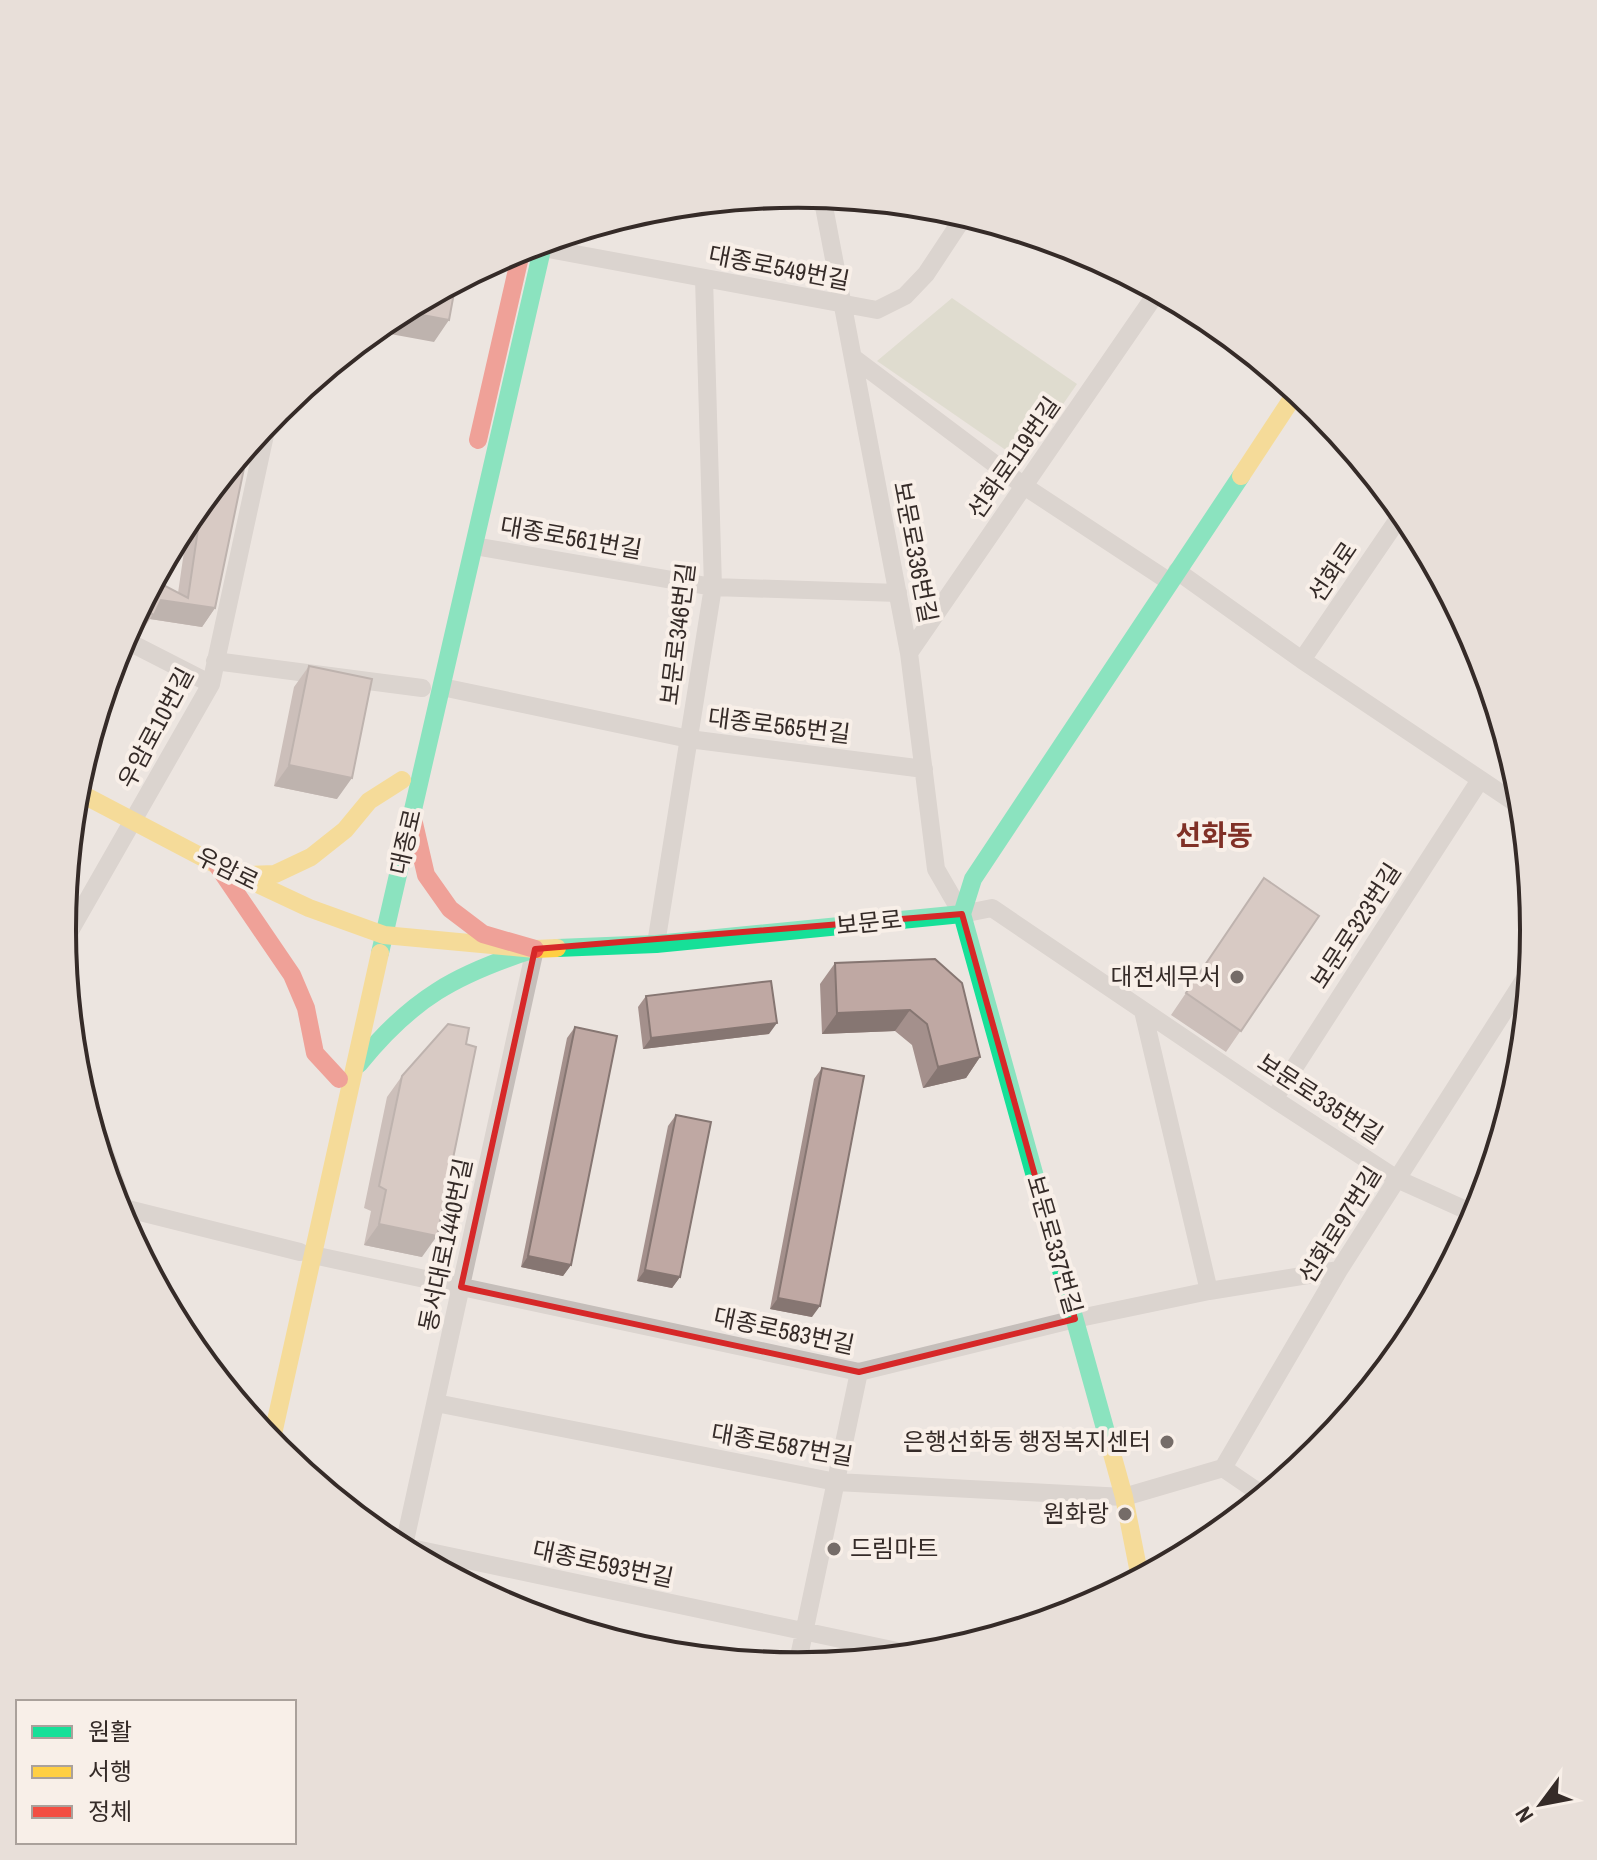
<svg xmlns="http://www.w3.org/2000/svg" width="1597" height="1860" viewBox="0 0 1597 1860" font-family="'Archivo Narrow','Noto Sans KR',sans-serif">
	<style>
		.green { fill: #cfd0bb }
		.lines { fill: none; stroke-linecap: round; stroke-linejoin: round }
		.street { stroke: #c5beba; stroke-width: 18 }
		.fast { stroke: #16e098; stroke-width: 18 }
		.slow { stroke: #ffcf43; stroke-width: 18 }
		.jam { stroke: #f24e42; stroke-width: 18 }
		.wall { fill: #a4908c }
		.shaded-wall { fill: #867672 }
		.building { fill: #bfa8a3; stroke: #867672; stroke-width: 2 }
		.marked { fill: none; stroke: #d62828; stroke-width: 6; stroke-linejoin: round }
		.poi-dot { fill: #756c68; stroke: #f8efe8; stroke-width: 3 }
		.labels { text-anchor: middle; stroke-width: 8; stroke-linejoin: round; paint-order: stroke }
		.street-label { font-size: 24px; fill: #352b28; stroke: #f8efe8 }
		.poi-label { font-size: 24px; fill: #352b28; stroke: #f8efe8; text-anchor: end }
		.quarter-label { font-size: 28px; font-weight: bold; fill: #803026; stroke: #f8efe8 }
		.rim { fill: none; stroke: #352b28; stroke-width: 4 }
	</style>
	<rect width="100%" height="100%" fill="#ece5e0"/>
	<!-- green -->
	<path class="green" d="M952,298L1077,384L1023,462L877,361Z"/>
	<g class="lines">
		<!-- street -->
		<path class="street" d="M822,196L909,653L936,869L962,914L992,908L1274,1099L1397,1179L1477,1215
			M543,248L877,310L905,296L926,274L965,215
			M855,359L1024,486L1170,582
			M1397,521L1418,535
			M474,546L713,587L898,593
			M1177,571L1302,660L1523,808
			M123,639L211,684
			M909,653L1158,291
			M1302,660L1403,512
			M215,661L422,688
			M442,687L689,739L924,769
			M63,943L211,684L268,421
			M656,944L713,587L704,278
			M1143,1011L1209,1291
			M76,1070L124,1208L300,1252
			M1274,1099L1480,780
			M313,1255L859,1372L1075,1319L1209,1291L1339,1270
			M436,1403L836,1482L1124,1497L1223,1468
			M1223,1468L1339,1270L1531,969
			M1223,1468L1264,1496
			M392,1544L916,1655
			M403,1550L535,949
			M797,1666L859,1372"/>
		<!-- fast -->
		<path class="fast" d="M962,914L1111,1450
			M962,914L973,879L1241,476
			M557,948L656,944L962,914
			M380,953L544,241
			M359,1064C411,999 456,974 535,949"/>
		<!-- slow -->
		<path class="slow" d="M1241,476L1297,391
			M76,791L217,865L309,908L384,935L535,949L557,948
			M217,865L251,875L275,874L311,857L345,830L369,801L402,780
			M271,1443L380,953
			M1111,1450L1124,1497L1140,1578"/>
		<!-- jam -->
		<path class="jam" d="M478,440L522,248
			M414,823L426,875L450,909L483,934L535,949
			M217,865L292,975L306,1008L315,1053L339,1079"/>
	</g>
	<!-- wall -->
	<path class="wall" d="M247,447L215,608L202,627L150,619L140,634L129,628L154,580L178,593L189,517Z
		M309,666L337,799L274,786L294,687Z
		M1264,878L1319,916L1226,1052L1171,1015Z
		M935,959L980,1057L966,1078L923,1088L912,1045L895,1031L822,1034L820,984L835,963Z
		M646,996L769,1034L643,1049L638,1007Z
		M575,1027L571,1265L563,1276L521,1267L567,1038Z
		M822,1068L812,1317L770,1309L814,1079Z
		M402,1076L422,1257L364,1245L371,1211L364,1208L387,1097Z
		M676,1115L680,1277L672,1288L637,1281L668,1126Z"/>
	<!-- shaded-wall -->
	<path class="shaded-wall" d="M401,311L449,320L434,342L374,331L390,317Z
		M161,600L215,608L202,627L150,619Z
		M289,765L352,778L337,799L274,786Z
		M910,1010L895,1031L822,1034L837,1013Z
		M777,1023L769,1034L643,1049L651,1038Z
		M980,1057L966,1078L923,1088L938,1067Z
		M379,1224L437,1236L422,1257L364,1245Z
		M528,1256L571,1265L563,1276L521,1267Z
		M645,1270L680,1277L672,1288L637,1281Z
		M778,1298L820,1306L812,1317L770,1309Z"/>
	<!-- building -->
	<path class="building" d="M456,282L449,320L401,311Z
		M247,447V454L215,608L161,600L154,615L140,607L154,580L188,598L202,502Z
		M309,666L372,679L352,778L289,765Z
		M1264,878L1319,916L1241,1031L1186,993Z
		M935,959L962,983L980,1057L938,1067L927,1024L910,1010L837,1013L835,963Z
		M771,981L777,1023L651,1038L646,996Z
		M448,1024L469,1028L466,1044L476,1047L437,1236L379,1224L386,1190L379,1186L402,1076Z
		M575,1027L617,1036L571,1265L528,1256Z
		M822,1068L864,1076L820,1306L778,1298Z
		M676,1115L711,1122L680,1277L645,1270Z"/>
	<!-- marked area -->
	<path d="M0 0H1597V1860H0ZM962,914L1075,1319L859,1372L461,1287L535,949Z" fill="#ece5e0" fill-opacity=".55" fill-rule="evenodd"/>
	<path class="marked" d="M962,914L1075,1319L859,1372L461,1287L535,949Z"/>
	<!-- markers -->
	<g class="poi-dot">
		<circle cx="1237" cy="977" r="8"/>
		<circle cx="1167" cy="1442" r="8"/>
		<circle cx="1125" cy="1514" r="8"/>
		<circle cx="834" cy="1549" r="8"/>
	</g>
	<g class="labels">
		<!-- street labels -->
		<g class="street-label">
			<text transform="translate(779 268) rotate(11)" y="8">대종로549번길</text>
			<text transform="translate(1014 458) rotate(-55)" y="8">선화로119번길</text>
			<text transform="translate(571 538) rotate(10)" y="8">대종로561번길</text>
			<text transform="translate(915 552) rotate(79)" y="8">보문로336번길</text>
			<text transform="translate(1333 572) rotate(-56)" y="8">선화로</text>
			<text transform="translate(678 634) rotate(-83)" y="8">보문로346번길</text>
			<text transform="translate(779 726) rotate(7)" y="8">대종로565번길</text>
			<text transform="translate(156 728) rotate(-62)" y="8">우암로10번길</text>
			<text transform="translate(406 842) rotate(-77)" y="8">대종로</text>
			<text transform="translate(227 869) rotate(26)" y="8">우암로</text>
			<text transform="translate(869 923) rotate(-6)" y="8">보문로</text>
			<text transform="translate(1356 926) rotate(-57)" y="8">보문로323번길</text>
			<text transform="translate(1320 1099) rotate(33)" y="8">보문로335번길</text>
			<text transform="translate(1340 1225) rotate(-58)" y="8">선화로97번길</text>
			<text transform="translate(446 1245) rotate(-78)" y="8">동서대로1440번길</text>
			<text transform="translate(1054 1245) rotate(74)" y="8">보문로337번길</text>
			<text transform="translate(784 1331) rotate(12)" y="8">대종로583번길</text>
			<text transform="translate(782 1445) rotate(10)" y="8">대종로587번길</text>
			<text transform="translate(603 1564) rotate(12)" y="8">대종로593번길</text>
		</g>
		<!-- poi labels -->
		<g class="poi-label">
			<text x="1221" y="985">대전세무서</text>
			<text x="1151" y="1450">은행선화동 행정복지센터</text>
			<text x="1109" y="1522">원화랑</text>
			<text x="850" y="1557" text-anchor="start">드림마트</text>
		</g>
		<!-- quarter labels -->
		<g class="quarter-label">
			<text x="1214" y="845">선화동</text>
		</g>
	</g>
	<!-- crop -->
	<path d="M0 0H1597V1860H0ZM76 930a722 722 0 1 1 1444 0a722 722 0 1 1-1444 0Z" fill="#e8dfd9" fill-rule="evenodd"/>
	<path class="rim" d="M76 930a722 722 0 1 1 1444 0a722 722 0 1 1-1444 0Z"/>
	<!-- legend -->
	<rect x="16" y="1700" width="280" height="144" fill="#f8efe8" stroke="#aaa19b" stroke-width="2"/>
	<rect x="32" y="1726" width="40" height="12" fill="#16e098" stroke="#aaa19b" stroke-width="2"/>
	<text x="88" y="1740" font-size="24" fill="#352b28">원활</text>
	<rect x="32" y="1766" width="40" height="12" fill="#ffcf43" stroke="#aaa19b" stroke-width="2"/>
	<text x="88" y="1780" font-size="24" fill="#352b28">서행</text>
	<rect x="32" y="1806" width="40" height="12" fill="#f24e42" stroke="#aaa19b" stroke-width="2"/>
	<text x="88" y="1820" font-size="24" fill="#352b28">정체</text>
	<!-- north arrow -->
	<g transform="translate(1541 1804) rotate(238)" stroke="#f8efe8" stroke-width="6" paint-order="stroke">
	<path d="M0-6L14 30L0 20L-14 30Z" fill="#352b28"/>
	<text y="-12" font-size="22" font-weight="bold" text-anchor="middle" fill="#352b28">N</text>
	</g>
</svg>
